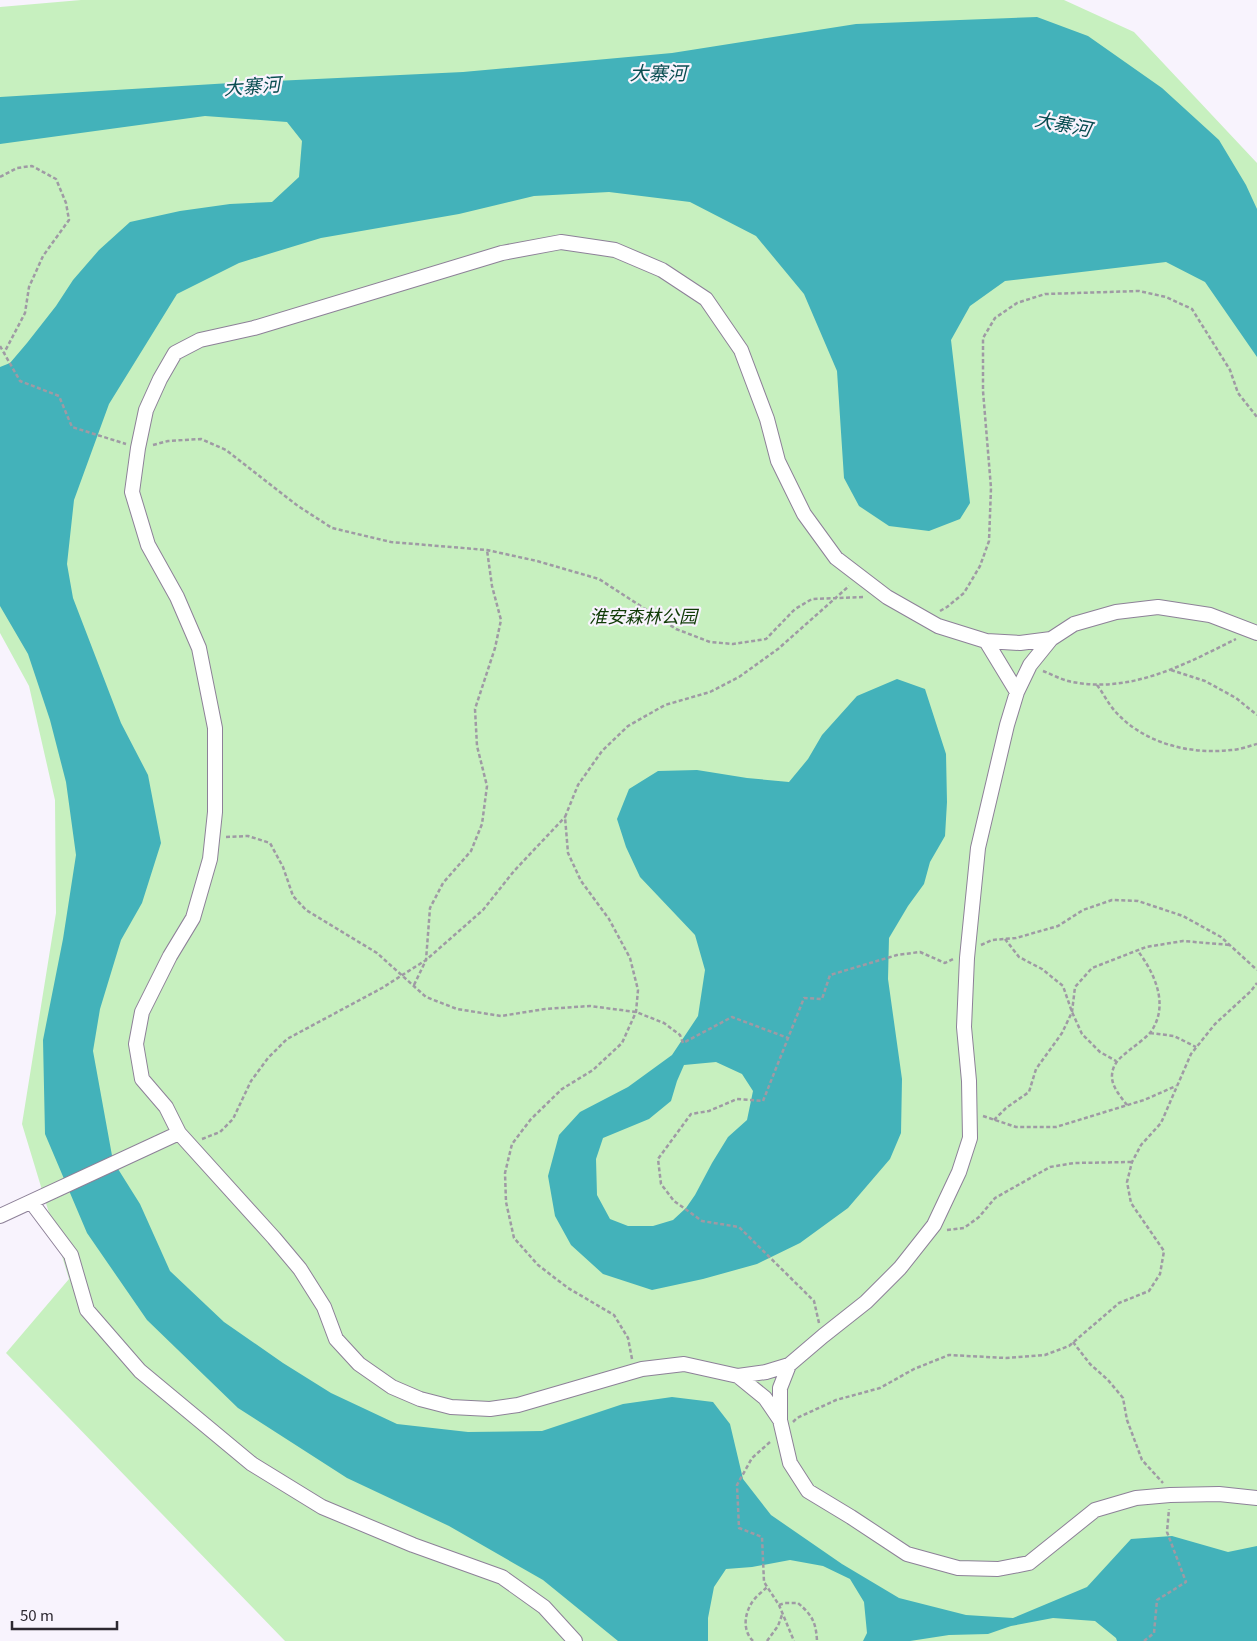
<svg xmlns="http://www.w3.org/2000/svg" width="1257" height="1641" viewBox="0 0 1257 1641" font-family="Georgia,'Noto Sans SC',serif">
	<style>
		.park { fill: #c7f0bf }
		.water { fill: #43b2ba; fill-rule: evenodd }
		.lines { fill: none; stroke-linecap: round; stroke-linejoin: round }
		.minor-casing { stroke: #8d8198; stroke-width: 16 }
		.path { stroke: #9f9aa4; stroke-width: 2.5; stroke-dasharray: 4 2.5; stroke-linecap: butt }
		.minor { stroke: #fff; stroke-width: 14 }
		.labels { text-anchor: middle; stroke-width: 4.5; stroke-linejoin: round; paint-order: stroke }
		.park-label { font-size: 18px; font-style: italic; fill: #103b06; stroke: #f8f3fd }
		.water-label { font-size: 19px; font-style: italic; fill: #094d51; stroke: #f8f3fd }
	</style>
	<rect width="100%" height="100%" fill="#f8f3fd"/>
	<!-- park -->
	<path class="park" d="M81,0H1064L1134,32L1257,163V1641H285L6,1353L69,1279L22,1124L56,913L55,800L29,686L0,633V7Z"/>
	<!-- water -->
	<path class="water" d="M1037,17L1088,36L1162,88L1219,140L1246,185L1257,209V357L1205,282L1166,262L1005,281L970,306L951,340L970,503L960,519L929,531L889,526L859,506L844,478L837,371L804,294L756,236L690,202L609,192L534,196L459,214L321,238L239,263L177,294L109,404L74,500L67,564L73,598L121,723L148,775L161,843L142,903L121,940L100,1009L93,1051L113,1161L140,1204L170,1271L224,1322L283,1363L331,1393L397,1424L468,1432L542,1431L623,1404L672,1397L713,1402L730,1424L743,1479L771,1515L842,1564L899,1598L966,1615L1013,1618L1087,1587L1131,1539L1172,1536L1228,1552L1257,1546V1641H1117L1116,1638L1095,1621L1053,1618L1011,1626L988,1634L949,1635L910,1641H863L867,1633L864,1602L850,1579L823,1566L790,1560L752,1567L726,1569L714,1587L708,1618V1641H618L543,1580L449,1526L347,1478L238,1408L147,1320L87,1233L45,1134L43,1040L63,939L76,855L66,782L50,720L28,654L0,606V367L10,363L27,343L56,306L73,280L99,250L130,222L180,211L230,204L272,202L299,177L302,141L287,122L205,116L0,144V97L231,83L463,72L672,53L856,24Z
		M897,679L925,689L946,754L947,802L945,836L930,862L924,884L908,906L889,938L888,979L902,1079L901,1133L890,1159L848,1208L800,1243L757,1264L703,1279L652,1290L603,1274L571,1245L555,1216L548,1176L559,1135L580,1112L628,1087L672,1055L698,1016L705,970L695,935L640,877L626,847L617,819L629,789L658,771L697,770L747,778L789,782L808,759L822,735L857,696ZM716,1062L742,1074L753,1091L747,1120L728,1137L712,1163L695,1195L686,1208L673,1220L653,1226H628L610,1219L597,1195L596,1159L603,1138L649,1119L671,1101L677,1081L684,1065Z"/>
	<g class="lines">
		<!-- minor casing -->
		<g class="minor-casing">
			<path id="minor" d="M1257,633L1210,615L1158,607L1116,612L1074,624L1051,639L1020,643L986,641L938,626L887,597L836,558L804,514L778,461L767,419L741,350L706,299L662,270L615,250L561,242L502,253L254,328L200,340L175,353L160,379L146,410L138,448L132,492L148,545L177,597L199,648L215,728V812L210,859L193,918L170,956L142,1012L136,1044L142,1079L166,1107L179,1133L274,1238L300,1269L324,1307L336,1339L359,1364L392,1387L420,1399L451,1407L490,1409L518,1405L642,1369L684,1364L738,1376L765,1398L780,1420L790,1463L808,1491L851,1517L907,1554L958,1568L998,1569L1029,1563L1095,1510L1136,1498L1170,1495L1219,1494L1257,1498
				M986,641L1017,692
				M32,1203L71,1255L87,1310L140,1371L252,1464L322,1507L413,1545L502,1577L544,1607L575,1641
				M0,1216L179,1133
				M738,1376L766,1372L789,1365L823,1336L866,1302L900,1268L934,1225L959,1172L970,1138L969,1081L964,1027L967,958L978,848L1007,725L1017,692L1030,665L1051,639
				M780,1420V1388L789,1365"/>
		</g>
		<!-- path -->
		<path class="path" d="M0,177L17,168L32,166L56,179L66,203L69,220L43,256L29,287L25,313L4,353
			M0,346L20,381L59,396L72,427L126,444
			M153,445L168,441L201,439L226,450L298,506L332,528L391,542L487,550L537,561L599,579L676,629L710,642L733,644L766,639L795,609L812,599L865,597
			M940,611L947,607L964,593L980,566L989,541L991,488L983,391V338L995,318L1017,303L1045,294L1139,291L1166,297L1192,309L1230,370L1238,393L1257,417
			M1171,670L1205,681L1236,698L1257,715
			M1043,671C1051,674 1060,679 1068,681C1128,695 1184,665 1236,639
			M1097,685C1103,693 1108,703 1114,710C1142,743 1190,755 1231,750C1239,750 1249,746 1257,744
			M226,837L248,836L270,843L283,867L293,896L306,910L377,953L426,997L457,1009L501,1016L545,1009L590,1006L636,1012L664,1023L680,1035L683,1043L732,1017L788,1038
			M1005,939L1019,957L1042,969L1063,986L1072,1012L1082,1034L1100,1052L1116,1061
			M981,945L992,940L1016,938L1058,926L1083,910L1112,900L1138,901L1183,916L1221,937L1257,970
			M414,985L426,960L430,908L443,883L471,851L482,824L487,786L477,746L475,709L495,648L501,620L492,586L487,550
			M1150,1033L1174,1036L1196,1047
			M1127,1105C1121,1097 1111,1086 1112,1075C1113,1061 1123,1056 1132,1048C1138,1044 1145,1038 1150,1033C1170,1006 1155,974 1138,951
			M983,1116L1016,1127H1056L1144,1100L1176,1086
			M994,1120L1006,1108L1029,1092L1036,1069L1062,1033L1072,1012L1075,987L1092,968L1146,947L1183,941L1230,945
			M202,1139L220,1132L233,1119L251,1081L268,1058L287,1039L382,988L426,960L483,910L514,871L565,817
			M947,1230L964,1228L979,1217L995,1198L1050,1167L1074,1163L1132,1162
			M819,1323L814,1301L739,1227L702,1221L674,1201L661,1184L658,1159L691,1114L709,1111L737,1099L763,1101L804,998L822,999L830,975L897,955L920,952L945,963L953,959
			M1073,1342L1090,1364L1108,1380L1123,1398L1127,1420L1142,1460L1163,1483
			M632,1359L628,1338L614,1315L568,1288L538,1265L514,1238L506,1202L505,1173L512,1144L531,1119L562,1089L593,1070L622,1043L636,1012L638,990L630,958L609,919L581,881L568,853L565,817L578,785L602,751L628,726L665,705L710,692L739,677L778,649L849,586
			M793,1422L797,1418L836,1400L880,1388L914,1369L949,1355L1006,1358L1045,1355L1069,1346L1119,1303L1149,1291L1160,1274L1164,1251L1131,1203L1127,1182L1132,1162L1141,1145L1161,1123L1191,1054L1215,1024L1251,991L1257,983
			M770,1442L752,1458L737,1485L739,1528L762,1537L764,1582L779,1605L794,1641
			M779,1605L785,1603H798C812,1615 816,1622 817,1641
			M753,1641C743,1631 744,1616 751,1604C754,1598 762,1592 767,1587
			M767,1641L778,1626L782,1615
			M1144,1641L1154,1633L1157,1600L1186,1582L1167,1532L1169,1509"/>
		<!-- minor -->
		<use href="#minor" class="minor"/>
	</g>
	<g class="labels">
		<!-- park labels -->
		<g class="park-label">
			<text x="643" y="623">淮安森林公园</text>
		</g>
		<!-- water labels -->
		<g class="water-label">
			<text x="658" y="80">大寨河</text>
			<text transform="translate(252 86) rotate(-4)" y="7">大寨河</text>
			<text transform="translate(1063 124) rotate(11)" y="7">大寨河</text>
		</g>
	</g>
	<!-- scale -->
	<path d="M12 1621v8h105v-8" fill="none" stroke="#2d2831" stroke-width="2.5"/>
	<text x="20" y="1621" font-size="15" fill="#2d2831" stroke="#f8f3fd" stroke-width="4" paint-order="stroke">50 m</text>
</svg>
